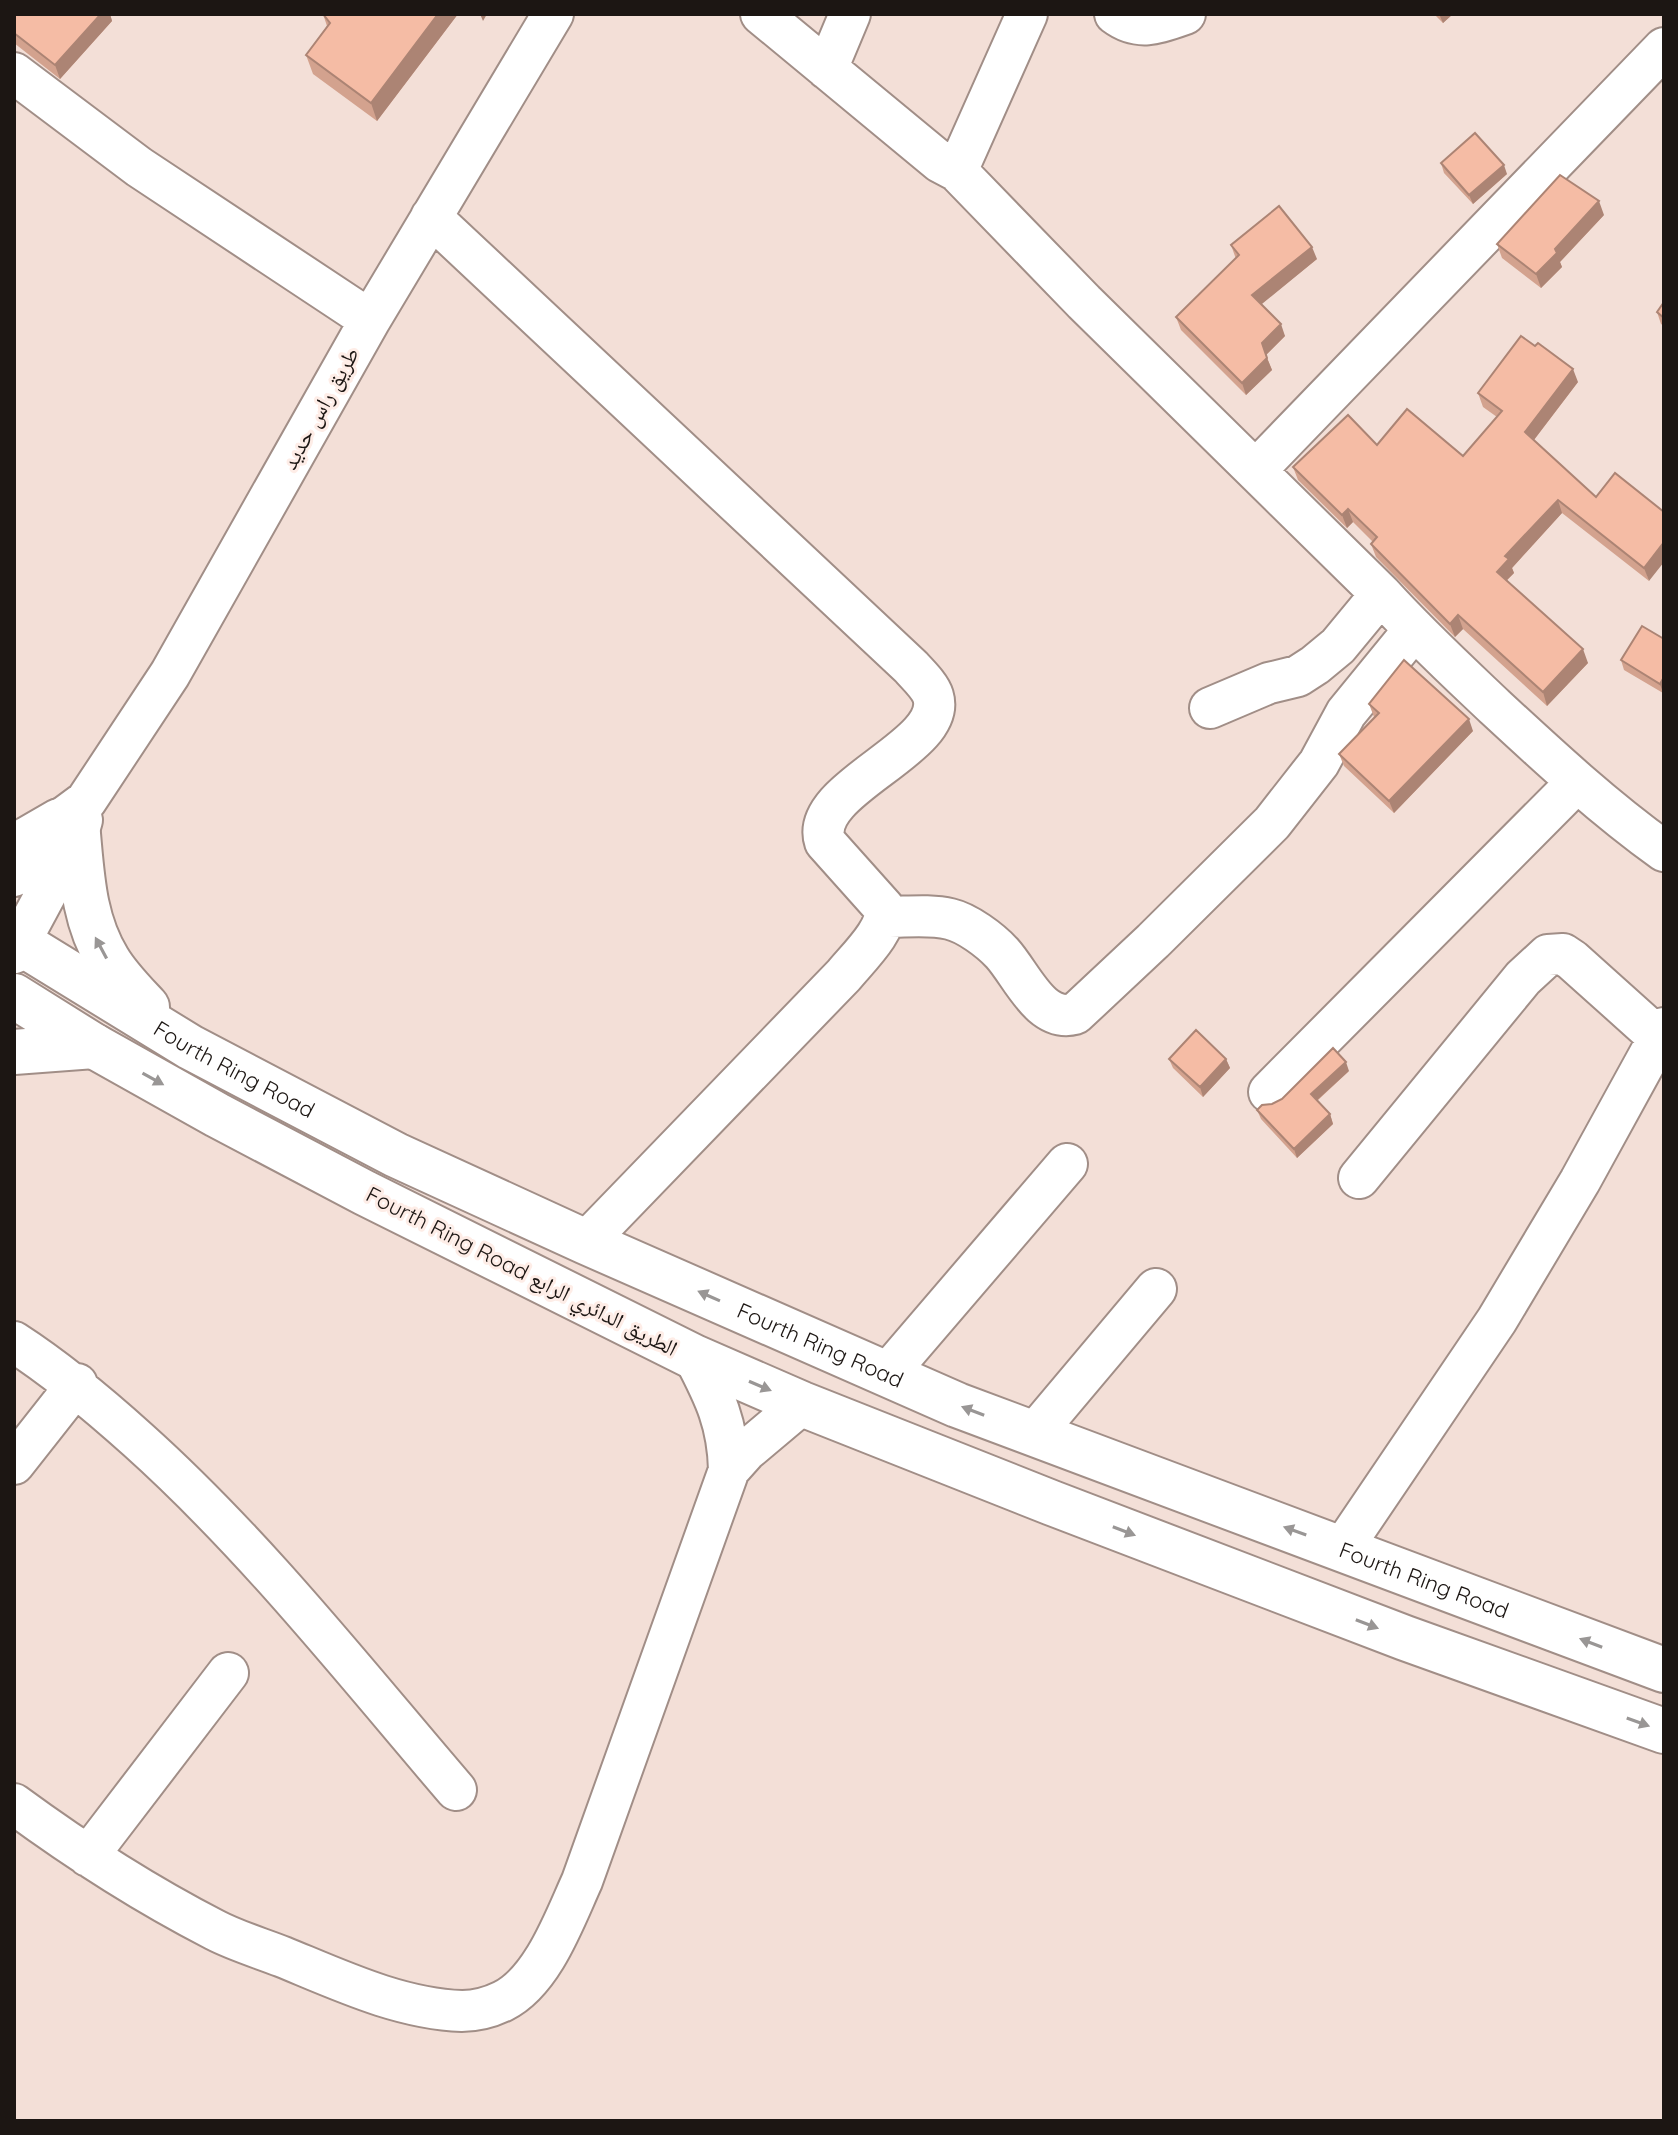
<svg xmlns="http://www.w3.org/2000/svg" width="1678" height="2135" viewBox="0 0 1678 2135" font-family="Quicksand,'Noto Naskh Arabic',sans-serif">
	<style>
		.lines { fill: none; stroke-linecap: round; stroke-linejoin: round }
		.minor-casing { stroke: #a18e87; stroke-width: 44 }
		.major-casing { stroke: #a18e87; stroke-width: 48 }
		.minor { stroke: #fff; stroke-width: 40 }
		.major { stroke: #fff; stroke-width: 44 }
		.wall { fill: #d3a28e }
		.shaded-wall { fill: #ac8474 }
		.building { fill: #f5bca5; stroke: #ac8474; stroke-width: 2 }
		.oneway { fill: #999695 }
		.labels { text-anchor: middle; stroke-width: 6; stroke-linejoin: round; paint-order: stroke }
		.street-label { font-size: 22px; fill: #1c1613; stroke: #feede7 }
	</style>
	<rect width="100%" height="100%" fill="#f3dfd7"/>
	<g class="lines">
		<!-- minor casing -->
		<g class="minor-casing">
			<path id="minor" d="M761,14L940,162L957,171L1084,302L1381,594C1417,634 1456,670 1495,707C1549,757 1604,808 1664,851
				M1115,14C1139,32 1160,23 1185,14
				M827,69L850,14
				M14,73L139,167L370,320
				M957,171L1027,14
				M431,217L911,667C918,675 930,686 933,696C949,748 807,788 825,842L884,908C891,927 856,960 844,975L586,1242
				M1256,470L1664,48
				M1210,708L1269,683L1298,676L1315,665L1338,646L1381,594
				M14,876L59,821L86,801L170,674L370,320L553,14
				M887,917C907,917 930,914 950,919C967,923 990,940 1002,953C1022,975 1040,1023 1075,1014L1153,941L1272,823L1319,763L1346,713L1413,631
				M14,953L78,834L82,820
				M1269,1092L1577,782
				M1359,1178L1523,978L1548,955L1563,954L1572,960L1659,1038
				M14,1342C59,1371 98,1404 138,1440C255,1545 354,1671 456,1790
				M887,1374L1067,1164
				M1034,1434L1156,1289
				M14,1464L77,1384
				M729,1470L746,1451L802,1404
				M1342,1549L1497,1320L1580,1181L1664,1028
				M14,1804C78,1851 145,1894 215,1930C236,1941 260,1948 283,1957C339,1980 400,2009 462,2011C477,2011 491,2007 503,2001C543,1981 565,1918 582,1881L729,1470C728,1424 715,1397 694,1357
				M88,1856L228,1673"/>
		</g>
		<!-- major casing -->
		<g class="major-casing">
			<g id="major">
				<path d="M78,834C82,878 84,921 108,960C118,977 134,993 147,1007"/>
				<path d="M14,847L59,821"/>
				<path id="s1" d="M14,939L190,1047L396,1155L586,1242L957,1405L1664,1670"/>
				<path d="M14,996L94,1046L217,1115L365,1193L694,1357L802,1404L1052,1503L1405,1638L1664,1731"/>
				<path d="M14,1052L94,1046"/>
			</g>
		</g>
		<!-- minor -->
		<use href="#minor" class="minor"/>
		<!-- major -->
		<use href="#major" class="major"/>
	</g>
	<!-- wall -->
	<path class="wall" d="M14,14H110L112,21L60,79L14,43Z
		M323,14H458L377,121L313,74L306,55L327,26Z
		M1434,14H1453L1443,23Z
		M1441,163L1507,174L1473,204L1444,173Z
		M1604,215L1560,262L1562,267L1541,288L1502,258L1497,244Z
		M1231,245L1317,259L1261,304L1285,336L1266,355L1272,370L1246,395L1181,330L1176,317L1236,259Z
		M1664,302V326L1661,324L1657,312Z
		M1578,382L1534,440L1596,497L1615,473L1649,581L1562,513L1512,568L1514,573L1507,580L1588,663L1547,706L1463,629L1455,637L1376,557L1371,544L1373,542L1353,522L1347,528L1298,480L1293,467L1377,445L1463,456L1497,417L1483,407L1478,393Z
		M1664,639L1663,693L1624,670L1621,660Z
		M1369,704L1473,731L1394,813L1344,766L1339,754L1374,717Z
		M1169,1059H1226L1230,1068L1203,1097L1173,1068Z
		M1349,1071L1317,1101L1330,1114L1333,1124L1297,1158L1261,1119L1257,1110L1272,1104Z"/>
	<!-- shaded-wall -->
	<path class="shaded-wall" d="M101,14H110L112,21L60,79L55,65Z
		M438,14H458L377,121L371,103Z
		M480,14H487L483,21Z
		M1439,14H1453L1443,23Z
		M1504,165L1507,174L1473,204L1469,195Z
		M1599,201L1604,215L1560,262L1562,267L1541,288L1536,274L1555,249Z
		M1312,247L1317,259L1257,308L1252,295Z
		M1281,324L1285,336L1266,355L1262,343Z
		M1267,358L1272,370L1246,395L1242,383Z
		M1573,369L1578,382L1530,445L1525,432Z
		M1558,500L1562,513L1512,568L1514,573L1502,585L1497,572L1505,556Z
		M1348,509L1353,522L1347,528L1342,515Z
		M1664,542V562L1649,581L1644,568Z
		M1458,615L1463,629L1455,637L1450,624Z
		M1583,649L1588,663L1547,706L1543,692Z
		M1664,677V692L1663,693L1660,684Z
		M1469,719L1473,731L1394,813L1389,801Z
		M1226,1059L1230,1068L1203,1097L1200,1087Z
		M1346,1062L1349,1071L1314,1103L1311,1094Z
		M1330,1114L1333,1124L1297,1158L1294,1149Z"/>
	<!-- building -->
	<path class="building" d="M14,14H101L55,65L14,33Z
		M323,14H438L371,103L306,55L330,23Z
		M1475,133L1504,165L1469,195L1441,163Z
		M1560,175L1599,201L1555,249L1557,253L1536,274L1497,244Z
		M1279,206L1312,247L1252,295L1281,324L1262,343L1267,358L1242,383L1176,317L1239,255L1231,245Z
		M1664,302V318L1657,312Z
		M1521,336L1535,346L1538,343L1573,369L1525,432L1596,497L1615,473L1664,512V542L1644,568L1558,500L1505,556L1509,559L1497,572L1583,649L1543,692L1458,615L1450,624L1371,544L1377,537L1348,509L1342,515L1293,467L1348,415L1377,445L1407,409L1463,456L1502,411L1478,393Z
		M1642,626L1664,639V677L1660,684L1621,660Z
		M1404,660L1469,719L1389,801L1339,754L1379,713L1369,704Z
		M1196,1030L1226,1059L1200,1087L1169,1059Z
		M1333,1048L1346,1062L1311,1094L1330,1114L1294,1149L1257,1110L1262,1105L1272,1104L1282,1099Z"/>
	<!-- one-way arrows -->
	<defs><path id="oneway-solid" d="M-6-.8H1V-3.2L6.5 0L1 3.2V.8H-6Z" transform="scale(2)"/></defs>
	<g class="oneway">
		<use href="#oneway-solid" transform="translate(101 948) rotate(-118)"/>
		<use href="#oneway-solid" transform="translate(153 1079) rotate(29)"/>
		<use href="#oneway-solid" transform="translate(709 1296) rotate(-156)"/>
		<use href="#oneway-solid" transform="translate(760 1386) rotate(23)"/>
		<use href="#oneway-solid" transform="translate(973 1411) rotate(-159)"/>
		<use href="#oneway-solid" transform="translate(1124 1531) rotate(21)"/>
		<use href="#oneway-solid" transform="translate(1295 1531) rotate(-160)"/>
		<use href="#oneway-solid" transform="translate(1367 1624) rotate(21)"/>
		<use href="#oneway-solid" transform="translate(1591 1643) rotate(-159)"/>
		<use href="#oneway-solid" transform="translate(1638 1722) rotate(20)"/>
	</g>
	<g class="labels">
		<!-- street labels -->
		<g class="street-label">
			<text transform="translate(320 408) rotate(-61)" y="8">طريق راس حديد</text>
			<text dy="8" stroke="none"><textPath href="#s1" startOffset="256">Fourth Ring Road</textPath></text>
			<text transform="translate(522 1271) rotate(27)" y="8">Fourth Ring Road الطريق الدائري الرابع</text>
			<text dy="8" stroke="none"><textPath href="#s1" startOffset="904">Fourth Ring Road</textPath></text>
			<text dy="8" stroke="none"><textPath href="#s1" startOffset="1552">Fourth Ring Road</textPath></text>
		</g>
	</g>
	<!-- border -->
	<rect width="1678" height="2135" fill="none" stroke="#1c1613" stroke-width="32"/>
</svg>
